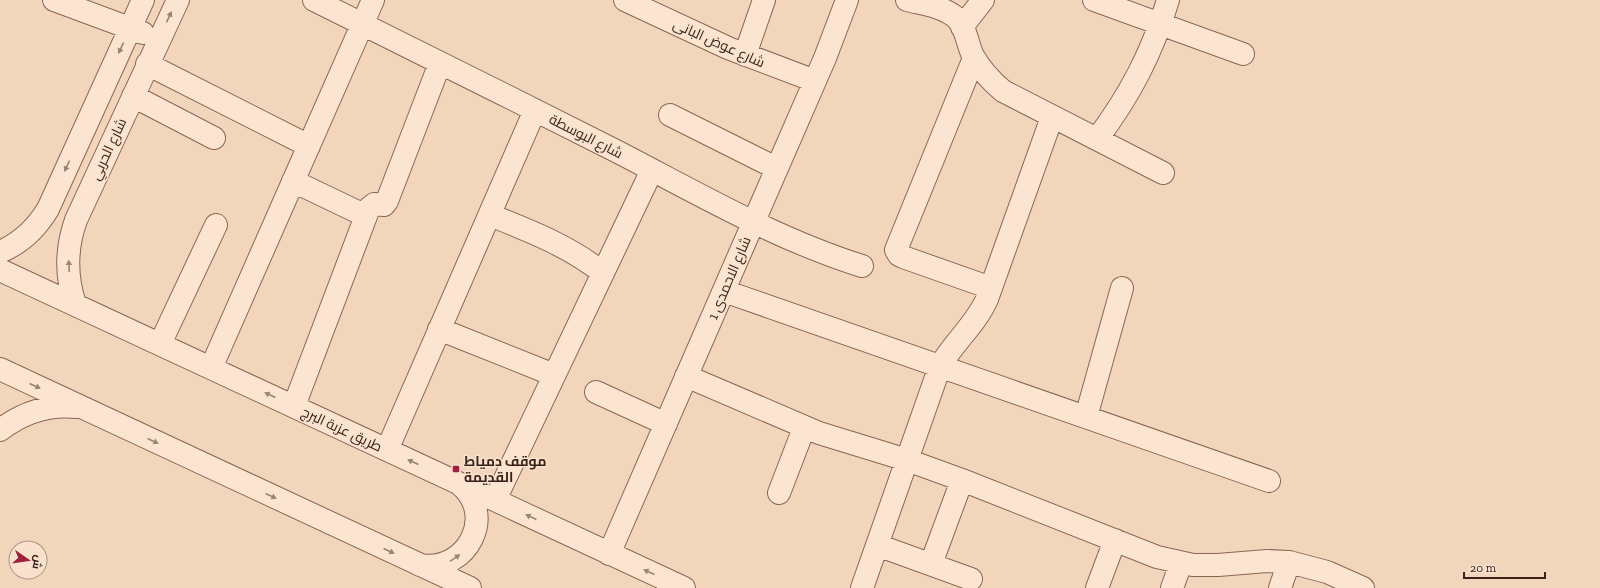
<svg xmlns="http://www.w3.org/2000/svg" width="1600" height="588" viewBox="0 0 1600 588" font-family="'Zilla Slab',Cairo,serif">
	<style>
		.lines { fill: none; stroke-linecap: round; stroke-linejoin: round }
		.minor-casing { stroke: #8b6554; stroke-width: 24 }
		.minor { stroke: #fce5d0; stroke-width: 22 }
		.oneway { fill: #9a8475 }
		.poi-dot { fill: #9f1f3c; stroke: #f8e2cd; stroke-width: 1.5 }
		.labels { text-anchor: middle; stroke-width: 3; stroke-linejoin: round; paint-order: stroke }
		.street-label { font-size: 14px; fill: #39221a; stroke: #f8e2cd }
		.poi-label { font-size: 14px; font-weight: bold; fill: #39221a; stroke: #f8e2cd; text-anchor: start }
	</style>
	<rect width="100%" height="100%" fill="#f2d6bc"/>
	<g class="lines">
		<!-- minor casing -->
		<g class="minor-casing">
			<path id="minor" d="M54,0L143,33
				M314,0C415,50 517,101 618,152C697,193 776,239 862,266
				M625,0L728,48L815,81
				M907,0C922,4 941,6 954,16C966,24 967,44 973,56C981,70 991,81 1003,91L1163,173
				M1094,0L1243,54
				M962,27L983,0
				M745,55L764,0
				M974,58L896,250L899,255L903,257L991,288
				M147,64L309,146
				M133,96L214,138
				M670,115L776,168
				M1097,139C1130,95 1152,53 1168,0
				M293,181L366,216
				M490,215C530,231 569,246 603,273
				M0,252C21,243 36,229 48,209L143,0
				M0,270L684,588
				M724,291L1269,481
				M75,304C66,277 66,248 76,220L178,0
				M439,329L554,375
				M160,344L216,225
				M211,368L373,0
				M0,369L470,588
				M686,376L819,433L907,460L962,480L1157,557L1193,565H1218L1267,561L1289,562
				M596,392L666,424
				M294,406L369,208L374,204L384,205L387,201L440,63
				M1086,417L1122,288
				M0,430C22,413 49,404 77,407
				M387,450L535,110
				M779,493L804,428
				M495,500L652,170
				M877,545L971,579
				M609,554L825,58L847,0
				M931,564L962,480
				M420,565C468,573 498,513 458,483
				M862,588L940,366C954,342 976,324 987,299L1052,117
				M1097,588L1115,540
				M1172,588L1181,563
				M1280,588L1289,562L1327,572L1363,588"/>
		</g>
		<!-- minor -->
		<use href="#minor" class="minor"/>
	</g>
	<!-- one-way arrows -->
	<defs><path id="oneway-solid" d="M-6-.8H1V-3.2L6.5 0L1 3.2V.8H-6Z"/></defs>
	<g class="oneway">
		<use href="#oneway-solid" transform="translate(169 17) rotate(-65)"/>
		<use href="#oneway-solid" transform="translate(121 48) rotate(115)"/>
		<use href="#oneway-solid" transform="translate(67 166) rotate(115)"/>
		<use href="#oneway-solid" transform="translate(69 266) rotate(-92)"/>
		<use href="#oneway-solid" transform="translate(35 386) rotate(25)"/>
		<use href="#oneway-solid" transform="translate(270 395) rotate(-155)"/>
		<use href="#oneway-solid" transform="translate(153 441) rotate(25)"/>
		<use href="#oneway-solid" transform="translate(413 462) rotate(-155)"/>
		<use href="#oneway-solid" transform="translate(271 496) rotate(25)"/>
		<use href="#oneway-solid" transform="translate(531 517) rotate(-155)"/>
		<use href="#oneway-solid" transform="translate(389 551) rotate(25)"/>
		<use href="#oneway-solid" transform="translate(455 558) rotate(-34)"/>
		<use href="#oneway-solid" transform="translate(649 572) rotate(-156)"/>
	</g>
	<!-- markers -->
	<rect class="poi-dot" x="452" y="465" width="8" height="8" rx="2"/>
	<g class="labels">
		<!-- street labels -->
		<g class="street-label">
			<text transform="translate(719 43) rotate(24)" y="5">شارع عوض البانى</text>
			<text transform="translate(586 136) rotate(27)" y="5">شارع البوسطة</text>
			<text transform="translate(108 149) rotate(-65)" y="5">شارع الحربي</text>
			<text transform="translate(729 278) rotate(-67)" y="5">شارع الاحمدى 1</text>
			<text transform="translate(342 429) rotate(25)" y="5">طريق عزبة البرج</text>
		</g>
		<!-- poi labels -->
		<g class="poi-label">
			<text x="464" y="466">موقف دمياط<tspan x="464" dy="16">القديمة</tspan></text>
		</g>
	</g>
	<!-- north arrow -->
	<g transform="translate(28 560) rotate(103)"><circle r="19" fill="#f8e2cd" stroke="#ac9585"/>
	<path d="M0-3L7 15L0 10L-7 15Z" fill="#9f1f3c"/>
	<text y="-6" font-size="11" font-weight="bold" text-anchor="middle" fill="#39221a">ش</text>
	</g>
	<!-- scale -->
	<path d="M1464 572v6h81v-6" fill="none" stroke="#39221a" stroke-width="2"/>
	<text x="1470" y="572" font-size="12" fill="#39221a" stroke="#f8e2cd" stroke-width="3" paint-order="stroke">20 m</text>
</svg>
